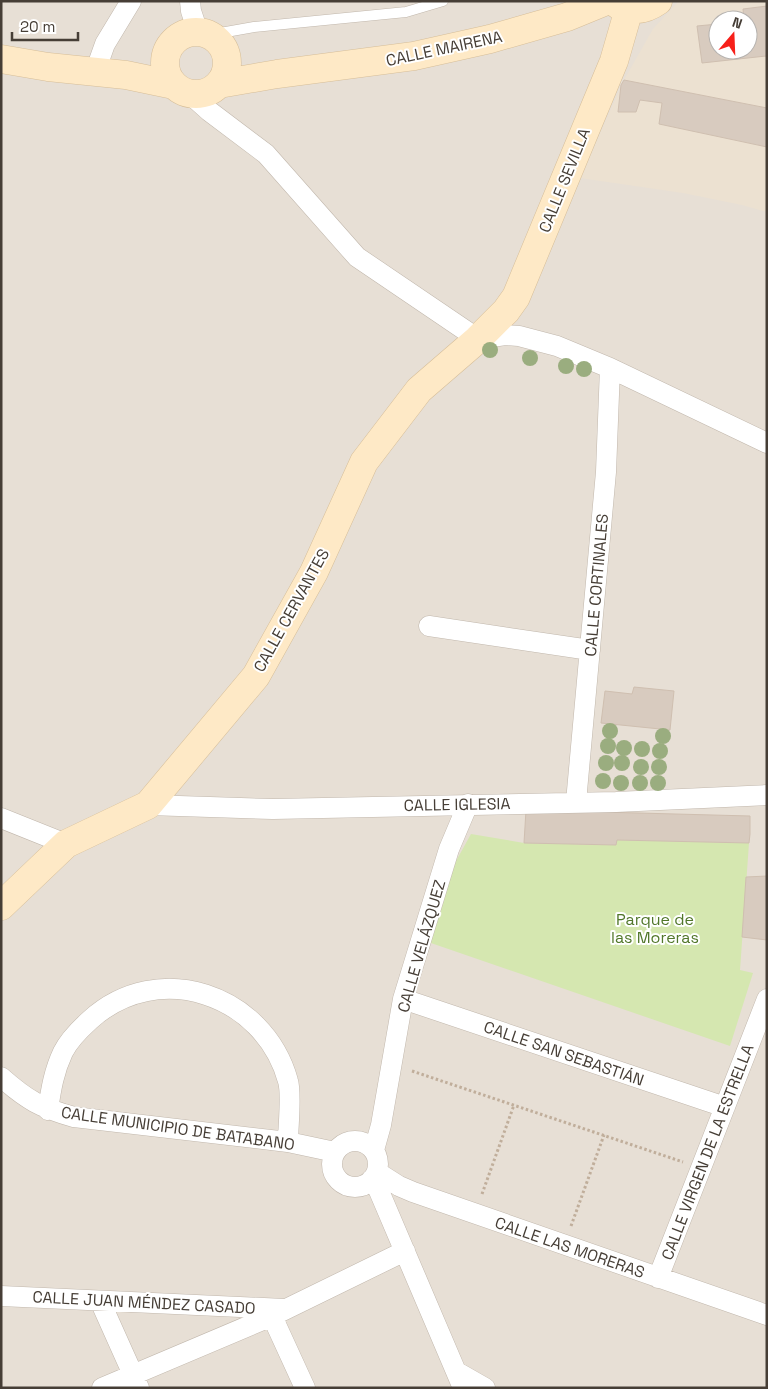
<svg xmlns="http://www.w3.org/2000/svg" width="768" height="1389" viewBox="0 0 768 1389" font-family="'Space Grotesk',sans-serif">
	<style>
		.residential { fill: #e7dfd5; fill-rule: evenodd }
		.education { fill: #ece1d1; fill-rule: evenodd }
		.green { fill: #d5e7b0 }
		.building { fill: #d8cbbf; stroke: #cfbfb0 }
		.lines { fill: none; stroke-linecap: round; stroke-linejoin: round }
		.service-casing { stroke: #c1b7ac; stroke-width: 11 }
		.minor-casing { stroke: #c1b7ac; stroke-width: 21 }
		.secondary-casing { stroke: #d6be99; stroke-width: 29 }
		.path { stroke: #c0ae9b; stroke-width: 3; stroke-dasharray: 2.5 2.5; stroke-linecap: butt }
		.service { stroke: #fff; stroke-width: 10 }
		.minor { stroke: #fff; stroke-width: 20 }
		.secondary { stroke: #fee9c6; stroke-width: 28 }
		.tree { fill: #9aad7f }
		.labels { text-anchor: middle; stroke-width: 4; stroke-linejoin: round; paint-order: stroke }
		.street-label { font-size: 16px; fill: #463e36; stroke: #fff }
		.park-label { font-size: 16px; fill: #51772a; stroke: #fff }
	</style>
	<rect width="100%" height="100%" fill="#f3eee7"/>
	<!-- residential -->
	<path class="residential" d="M1,1H767V1388H1ZM718,20H748V50H718Z"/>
	<!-- education -->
	<path class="education" d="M679,1H767V212L742,205L683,193L580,178L624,80L653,29ZM718,20H748V50H718Z"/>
	<!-- green -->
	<path class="green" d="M471,834L524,843L615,845L617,840L749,843L740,970L753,973L730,1046L428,942L456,861Z"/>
	<!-- building -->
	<path class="building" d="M767,6V59L766,56L702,63L697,26L718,24V50H748V20H744L743,9Z
		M624,80L767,108V147L659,124L662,103L640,100L636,112H618L621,85Z
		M634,687L674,691L670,730L601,723L605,691L632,694Z
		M526,810L750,816V834L749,843L617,840L616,845L524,843Z
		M767,876V940L742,937L746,877Z"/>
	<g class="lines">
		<!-- service casing -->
		<g class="service-casing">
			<path id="service" d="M209,35L254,27L406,12L443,1"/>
		</g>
		<!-- minor casing -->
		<g class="minor-casing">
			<path id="minor" d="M190,1L191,11L198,32
				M95,72L105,44L131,1
				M190,94L209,111L266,154L357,257L478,339L505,335L519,336L557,346L610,368L767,443
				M429,626L590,650
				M576,802L606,472L610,368
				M148,805L273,809L616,802L767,795
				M1,818L66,844
				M403,999L725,1107
				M1,1077C27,1100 41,1108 74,1117L288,1142L335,1152
				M48,1110C51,1089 54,1071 63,1052C69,1040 80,1029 90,1020C158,958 264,994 288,1081C292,1094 288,1127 288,1142
				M332 1164a23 23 0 1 1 46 0a23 23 0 1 1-46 0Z
				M374,1150L381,1125L403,999L449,849L468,804
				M377,1172L399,1186L413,1192L767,1315
				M372,1179L379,1191L463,1388
				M658,1278L767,999
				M1,1296L284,1309
				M100,1301L139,1388
				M272,1316L305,1388
				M457,1372L485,1388
				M102,1388L272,1316L405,1251"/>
		</g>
		<!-- secondary casing -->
		<g class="secondary-casing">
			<path id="secondary" d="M614,2C628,13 644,11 658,1
				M165 63a31 31 0 1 1 62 0a31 31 0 1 1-62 0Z
				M1,59L48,67L126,75L174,85
				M219,84L277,74L414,56L490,39L567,17L606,1
				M1,906L66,844L148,805L256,676L314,572L364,462L419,390L478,339L506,311L516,297L614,61L629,9"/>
		</g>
		<!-- path -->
		<path class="path" d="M412,1071L683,1162
			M482,1194L514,1105
			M571,1226L604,1135"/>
		<!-- service -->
		<use href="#service" class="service"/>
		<!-- minor -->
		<use href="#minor" class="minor"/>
		<!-- secondary -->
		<use href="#secondary" class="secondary"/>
	</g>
	<!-- trees -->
	<g class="tree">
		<circle cx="490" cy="350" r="8"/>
		<circle cx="530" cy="358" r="8"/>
		<circle cx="566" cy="366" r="8"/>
		<circle cx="584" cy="369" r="8"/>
		<circle cx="610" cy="731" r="8"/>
		<circle cx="663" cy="736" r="8"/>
		<circle cx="608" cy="746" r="8"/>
		<circle cx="624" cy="748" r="8"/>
		<circle cx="642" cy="749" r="8"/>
		<circle cx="660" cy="751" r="8"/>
		<circle cx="606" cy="763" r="8"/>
		<circle cx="622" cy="763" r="8"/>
		<circle cx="641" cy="767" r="8"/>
		<circle cx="659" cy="767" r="8"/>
		<circle cx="603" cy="781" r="8"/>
		<circle cx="621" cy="783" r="8"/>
		<circle cx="640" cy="783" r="8"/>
		<circle cx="658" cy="783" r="8"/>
	</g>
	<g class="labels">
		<!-- street labels -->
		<g class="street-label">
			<text transform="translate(444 48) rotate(-12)" y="6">CALLE MAIRENA</text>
			<text transform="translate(564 180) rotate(-68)" y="6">CALLE SEVILLA</text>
			<text transform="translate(596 585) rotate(-85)" y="6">CALLE CORTINALES</text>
			<text transform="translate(291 610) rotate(-61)" y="6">CALLE CERVANTES</text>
			<text transform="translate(457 804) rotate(-1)" y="6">CALLE IGLESIA</text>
			<text transform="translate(421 946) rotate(-74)" y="6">CALLE VELÁZQUEZ</text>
			<text transform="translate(564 1053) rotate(19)" y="6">CALLE SAN SEBASTIÁN</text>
			<text transform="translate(178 1128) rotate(8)" y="6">CALLE MUNICIPIO DE BATABANO</text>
			<text transform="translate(707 1152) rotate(-69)" y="6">CALLE VIRGEN DE LA ESTRELLA</text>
			<text transform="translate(570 1247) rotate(19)" y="6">CALLE LAS MORERAS</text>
			<text transform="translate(144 1302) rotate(3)" y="6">CALLE JUAN MÉNDEZ CASADO</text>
		</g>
		<!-- park labels -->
		<g class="park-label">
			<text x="655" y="925">Parque de<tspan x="655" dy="18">las Moreras</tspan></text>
		</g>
	</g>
	<!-- border -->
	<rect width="768" height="1389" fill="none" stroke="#463e36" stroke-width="5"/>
	<!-- north arrow -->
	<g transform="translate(733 35) rotate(19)"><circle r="24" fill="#ffffff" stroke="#b5b2af"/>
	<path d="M0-4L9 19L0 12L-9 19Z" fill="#f7201a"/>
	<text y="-8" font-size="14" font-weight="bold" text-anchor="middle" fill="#463e36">N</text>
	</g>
	<!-- scale -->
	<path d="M12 32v8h66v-8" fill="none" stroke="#463e36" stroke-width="2.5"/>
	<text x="20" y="32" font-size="15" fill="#463e36" stroke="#ffffff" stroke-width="4" paint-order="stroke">20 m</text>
</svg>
